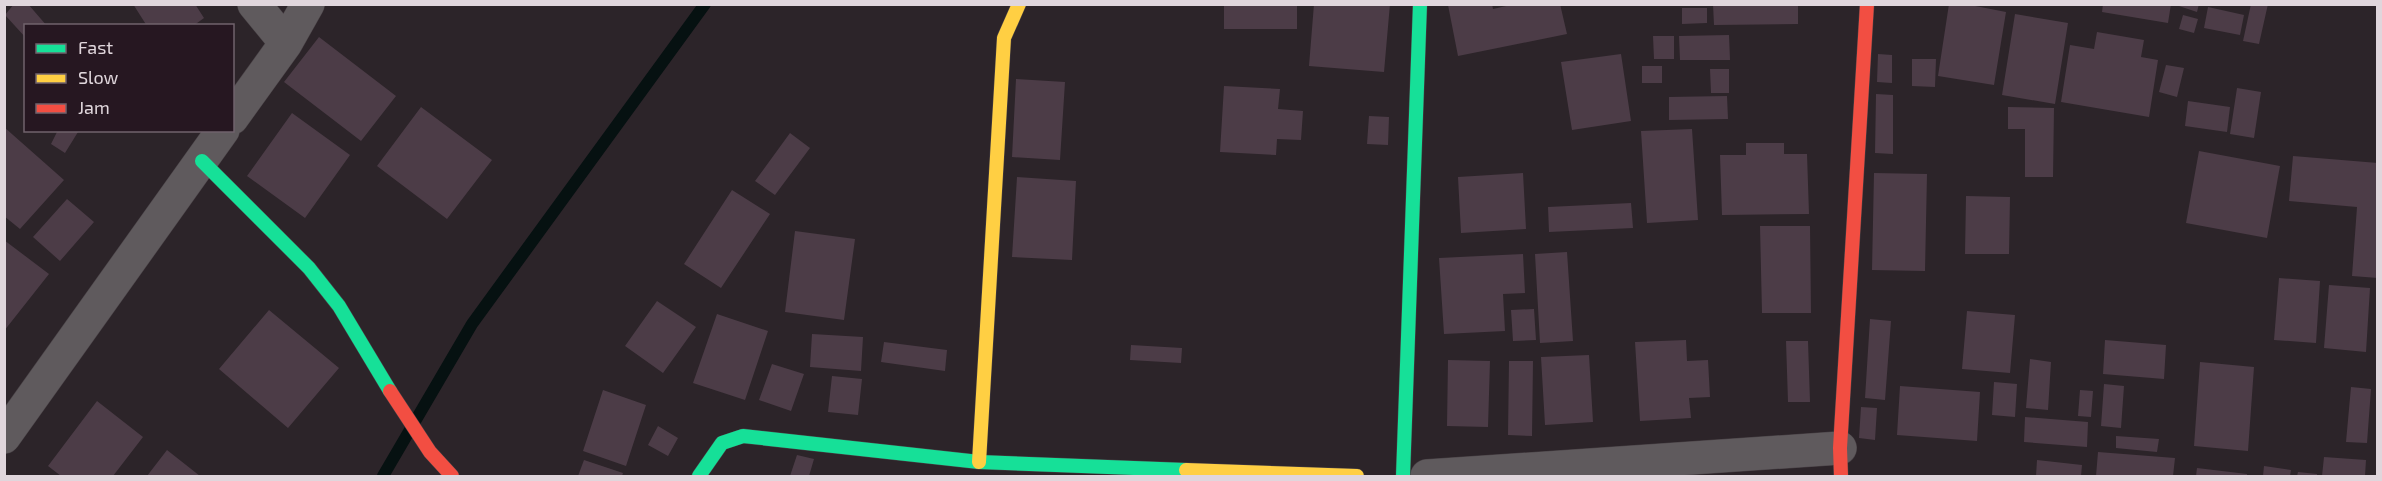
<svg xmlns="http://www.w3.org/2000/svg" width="2382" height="481" viewBox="0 0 2382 481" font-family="'Exo 2',sans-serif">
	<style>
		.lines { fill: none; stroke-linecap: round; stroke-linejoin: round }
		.stream { stroke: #061111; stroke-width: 12 }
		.building { fill: #4c3c47 }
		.street-casing { stroke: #494246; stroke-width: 34 }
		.fast-casing { stroke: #494246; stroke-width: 15 }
		.slow-casing { stroke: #494246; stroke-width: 15 }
		.jam-casing { stroke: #494246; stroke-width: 15 }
		.street { stroke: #5f5a5d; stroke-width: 33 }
		.fast { stroke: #16e098; stroke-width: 14 }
		.slow { stroke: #ffcf43; stroke-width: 14 }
		.jam { stroke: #f24e42; stroke-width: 14 }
	</style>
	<rect width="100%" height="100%" fill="#2c2429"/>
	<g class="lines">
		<!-- stream -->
		<path class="stream" d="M383,476L472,324L705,4"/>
	</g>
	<!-- building -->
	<path class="building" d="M14,4H28L47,26H26V38L5,15Z
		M133,4H195L204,18L193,26H147Z
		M1224,4H1297V29H1224Z
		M1314,4H1390L1384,72L1309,66Z
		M1492,4L1493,9L1515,4H1560L1567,34L1458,56L1448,5Z
		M1713,4H1798V24L1714,25Z
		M1949,4H1965L2006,12L1994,85L1938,76Z
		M2103,4H2171L2168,23L2102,12Z
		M2179,4H2199L2197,12L2179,6Z
		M2251,4H2268L2259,44L2243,41Z
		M2208,7L2244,15L2240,35L2204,28Z
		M1682,8H1707V23L1682,24Z
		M2015,14L2068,23L2055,104L2002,95Z
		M2183,15L2198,19L2194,33L2179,29Z
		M2097,32L2144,40L2141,57L2158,60L2149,117L2061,102L2070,45L2094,49Z
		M1729,35L1730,60H1680L1679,36Z
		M1653,36H1674V59H1654Z
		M319,37L396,96L361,141L284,82Z
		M1621,54L1631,121L1572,130L1561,62Z
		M1878,54L1892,55V83L1877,82Z
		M1912,59H1936L1935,87L1912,86Z
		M2166,65L2184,68L2177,97L2159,92Z
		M1642,66H1662V83H1642Z
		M1710,69H1729V93H1711Z
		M1016,79L1065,82L1060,160L1012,157Z
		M1224,86L1280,89L1278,109L1303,111L1301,140L1277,139L1276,155L1220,152Z
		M2237,88L2261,92L2254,138L2230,134Z
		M1876,94L1893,95V154L1875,153Z
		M1727,96L1728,119L1669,120V97Z
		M2188,101L2230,107L2227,132L2185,126Z
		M421,107L492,160L447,219L377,166Z
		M2008,107L2054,108L2053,177H2025V129H2008Z
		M292,113L350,155L305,218L247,176Z
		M1369,116L1389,117L1388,145L1367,144Z
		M4,127L64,180L20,229L4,216Z
		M1692,129L1698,220L1647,223L1641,131Z
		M58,130L78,132L65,153L51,144Z
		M790,133L810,148L775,195L755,181Z
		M1746,143H1784V154H1807L1809,214L1722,215L1720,155H1746Z
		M2199,151L2280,166L2267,238L2186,223Z
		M2293,156L2378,163V278L2352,276L2357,207L2289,201Z
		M1523,173L1526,229L1461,233L1458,177Z
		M1874,173L1927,174L1925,271L1872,270Z
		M1017,177L1076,181L1072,260L1012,257Z
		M732,190L770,214L721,288L684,264Z
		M1966,196L2010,197L2009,254H1965Z
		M67,199L94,222L60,261L33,237Z
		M1631,203L1633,228L1549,232L1548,207Z
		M1760,226H1810L1811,313H1762Z
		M795,231L855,239L844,320L785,312Z
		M4,240L49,274L4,331Z
		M1567,252L1573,341L1540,343L1535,254Z
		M1523,254L1525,293L1503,294L1505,331L1444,334L1439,258Z
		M2279,278L2320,281L2316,343L2274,340Z
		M2329,285L2370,288L2366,352L2324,348Z
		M657,301L696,327L663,373L625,346Z
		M1534,309L1536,340L1513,341L1511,310Z
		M269,310L339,368L288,428L219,369Z
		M1967,311L2015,315L2010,373L1962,369Z
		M717,314L768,331L745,400L693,383Z
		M1870,319L1891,321L1885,400L1865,398Z
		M812,334L863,337L861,371L810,367Z
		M1686,340L1687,361L1708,360L1710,397L1689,398L1691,418L1640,421L1635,342Z
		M2105,340L2166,345L2164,379L2103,374Z
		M1786,341H1808L1810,402H1788Z
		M884,342L947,350L945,371L881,362Z
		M1131,345L1182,348L1181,363L1130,360Z
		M1589,355L1593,422L1545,425L1541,357Z
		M2030,359L2051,362L2048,410L2026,408Z
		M1448,360L1490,361L1488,427L1447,426Z
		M1509,361H1533L1532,436L1508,435Z
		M2200,362L2254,367L2248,451L2194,446Z
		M772,364L804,374L791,411L759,400Z
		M832,376L862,379L858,415L828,412Z
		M1994,382L2017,384L2015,417L1992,415Z
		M2104,384L2124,386L2121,428L2101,426Z
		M1900,386L1980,392L1977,441L1897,435Z
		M2351,387L2371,389L2367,443L2346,442Z
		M603,390L646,405L626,466L583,451Z
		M2080,390L2093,391L2091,417L2078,416Z
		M97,401L143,437L113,476H61L48,466Z
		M1861,407L1877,408L1875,440L1859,438Z
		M2025,417L2088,422L2087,447L2024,442Z
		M658,426L678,438L668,456L648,445Z
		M2116,436L2159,439L2157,452L2116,448Z
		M167,450L200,476H147Z
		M2098,452L2175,458L2173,476H2096Z
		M797,455L814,459L809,476H790Z
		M2324,457L2366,460L2365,476H2322Z
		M584,460L623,473L622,476H578Z
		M2037,460L2082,465L2081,476H2036Z
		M2264,466L2291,470L2290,476H2263Z
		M2197,468L2247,474V476H2196Z
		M2298,472L2317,474V476H2297Z"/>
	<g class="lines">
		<!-- street casing -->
		<g class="street-casing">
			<path id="street" d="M254,4L286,43
				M232,118L286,43L308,4
				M4,437L223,130
				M1427,476L1840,448"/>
		</g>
		<!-- fast casing -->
		<g class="fast-casing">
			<path id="fast" d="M202,161L309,268L339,306L390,391
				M699,476L722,443L743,436L979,462L1186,470
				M1403,476L1420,4"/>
		</g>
		<!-- slow casing -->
		<g class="slow-casing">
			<path id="slow" d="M979,462L1004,38L1019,4
				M1186,470L1357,476"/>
		</g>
		<!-- jam casing -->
		<g class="jam-casing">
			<path id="jam" d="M390,391L430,452L452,476
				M1841,476L1840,448L1867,4"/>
		</g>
		<!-- street -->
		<use href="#street" class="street"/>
		<!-- fast -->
		<use href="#fast" class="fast"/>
		<!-- slow -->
		<use href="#slow" class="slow"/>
		<!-- jam -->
		<use href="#jam" class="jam"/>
	</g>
	<!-- border -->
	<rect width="2382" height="481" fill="none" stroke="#e0d6dc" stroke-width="12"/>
	<!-- legend -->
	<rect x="24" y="24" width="210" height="108" fill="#261721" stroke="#70636c" stroke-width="1.5"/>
	<rect x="36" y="44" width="30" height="9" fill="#16e098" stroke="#70636c" stroke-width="1.5"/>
	<text x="78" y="54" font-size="18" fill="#e0d6dc">Fast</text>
	<rect x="36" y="74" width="30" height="9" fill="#ffcf43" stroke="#70636c" stroke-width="1.5"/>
	<text x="78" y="84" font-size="18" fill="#e0d6dc">Slow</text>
	<rect x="36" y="104" width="30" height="9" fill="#f24e42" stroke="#70636c" stroke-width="1.5"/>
	<text x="78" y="114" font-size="18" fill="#e0d6dc">Jam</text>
</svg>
